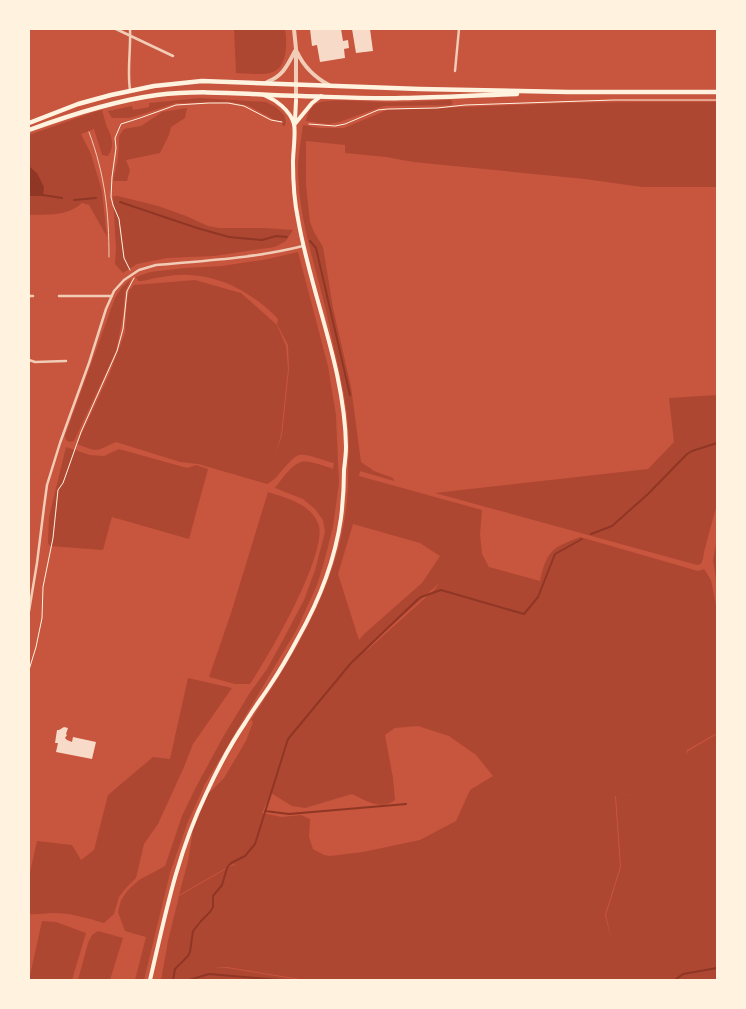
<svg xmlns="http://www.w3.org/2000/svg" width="746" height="1009" viewBox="0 0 746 1009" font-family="Helvetica,sans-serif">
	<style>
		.green { fill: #ae4732; fill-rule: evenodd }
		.water { fill: #8f3625 }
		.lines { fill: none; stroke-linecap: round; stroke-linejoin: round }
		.stream { stroke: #8f3625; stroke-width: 2 }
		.building { fill: #f7dbc8 }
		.path { stroke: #fff3e0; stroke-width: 1 }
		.service { stroke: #f1ccb7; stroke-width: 1 }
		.minor { stroke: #f1ccb7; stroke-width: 2.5 }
		.tertiary { stroke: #f1ccb7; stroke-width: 4 }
		.secondary { stroke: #fff3e0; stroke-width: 4 }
		.primary { stroke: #fff3e0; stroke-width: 4.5 }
	</style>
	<rect width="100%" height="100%" fill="#c8553d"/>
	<!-- green -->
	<path class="green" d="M234,29H285C287,41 288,67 273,72C262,76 247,73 236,73Z
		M200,98L266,102L276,107L284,115L286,121L285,126L282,125V122L275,120L249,106L232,102L176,103L143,114L129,118H112L108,111L132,106L133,110L149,107V103Z
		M447,100H450L453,102L451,105L384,106L339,122L328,124L306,121C307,114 311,106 318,103C332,98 365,102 381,102C403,103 425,101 447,100Z
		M633,102H717V187H642L585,179L413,162L386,157L345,153V145L306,141V185L310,222L314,232L323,247L333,308L351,387L361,462L374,471L393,478L394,481L360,471L359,476L482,510L480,534L482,554L489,567L540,581C547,550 552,548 580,537L698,571L704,569L711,580L717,610V733L687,750L686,756L688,751L717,734V980H306L227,967H213L227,968L300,980H161L168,941L179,896L233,865L237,866L233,864L179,895L188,861L193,830L208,794L224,778L246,741L253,722L251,720C302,643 351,563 348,467C348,461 349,455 349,449C349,437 348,426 347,415C343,380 333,346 326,311C315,265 299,219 298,171C298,156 301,140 303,125L320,128H344L387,110L566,103ZM353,524L420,543L440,556L422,583L364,634L359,640L338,574ZM440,582L435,589L365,652L373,642L434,588ZM418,726L449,736L476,755L493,776L470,790L456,821L420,840L363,852L330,856L324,855L313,849L309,837L310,819L301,815L282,817L262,813L271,793L292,806L305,808L352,794C365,800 381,811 395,800L393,778L385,735L395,728ZM653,791L616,796L621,867L606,915L612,941L605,915L620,867L615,796Z
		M187,108L185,118L171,127L169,135L160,153L126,160L130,170L127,181H113L118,158L119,136L124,129L141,126L162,112Z
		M102,110C104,116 105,122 107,127C112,137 115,146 108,156L102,155L94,129L81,134L91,154L102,191L107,237L89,205L82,203C66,217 48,214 29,215V196H42L37,173L29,166V135L94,112Z
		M113,196H118L158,206L186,216L208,226L219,228H265L293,230L286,241L275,247L214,256L167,258L137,264L123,273L115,264L116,249Z
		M298,252L328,366L336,415L339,483L333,527L323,566L317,585L297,629L275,666L205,784L187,824L170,873L144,980H135L146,937L125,931L118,912L121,900L128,890L139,880L165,866L182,816L195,789L223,737L251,691L267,669L284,638L304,600L315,570L325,532L323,520L315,509L303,499L275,488C281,480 291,465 301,462C308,460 325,466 333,469L334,463C325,461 307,453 299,455C293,457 288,464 284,468C278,475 275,480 267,484L198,464L180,462L116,442C95,451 100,453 77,444L109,375L125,333L127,299L129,291L134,285L195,280L241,293L277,325L286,346L288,369L281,435L275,455L282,435L289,369L288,345L277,324L278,319C255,295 223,276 189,275C174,274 157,278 142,281H138L136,277L150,272L185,268L222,266L268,259Z
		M131,279L125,292L123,316L116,351L74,441L69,442L66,440L65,436L115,298L122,287Z
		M717,395V504L704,552L703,559L701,564L697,565L435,493L648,469L674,442L669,398Z
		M66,447L90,455L104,456L119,449L187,468L196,465L208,469L189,539L112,517L114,509L103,550L50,546L48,543L49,517Z
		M268,492C286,498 309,503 318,523C330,551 267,659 250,684H235L209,677L231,613Z
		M717,539V586L713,560Z
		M188,678L232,688L193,744L184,767L158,824L144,844L136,878L126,888L119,897L114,914L104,923C87,918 71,913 53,913C45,913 37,915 29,914V877L37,841L72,845L81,860L94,850L108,795L153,757L170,759Z
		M42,921L56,922L86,933L72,980H29Z
		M98,931L123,938L110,980H78L88,943L92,935Z"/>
	<!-- water -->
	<path class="water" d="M29,166L37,173L44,187L43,196H29Z"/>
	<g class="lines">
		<!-- stream -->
		<path class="stream" d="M43,195L62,198
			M74,200L96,198
			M120,202L197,228L229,237L262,240L276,236L287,237
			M310,241L316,248L350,395
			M591,534L612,526L648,494L687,454L692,451L717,443
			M265,811L289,814L406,804
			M173,980L175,969L188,956L190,952L193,931L201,921L210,912L213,907V896L222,885L227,868L231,863L245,856L255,844L288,739L351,663L417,600L421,597L441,590L524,614L538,597L555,554L582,539
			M189,980L209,974L280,980
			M675,980L683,974L717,968"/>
	</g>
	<!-- building -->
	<path class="building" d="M310,29H341L343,41L348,40L349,48L344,49L345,58L320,62L317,45L312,46Z
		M352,29H370L373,51L356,53Z
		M64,727L68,728L66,734L67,735L65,738L67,740L72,742L73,737L96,742L92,759L56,752L58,743H55L57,730H59Z"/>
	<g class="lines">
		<!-- path -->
		<path class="path" d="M309,124L335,126L345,124L378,110L388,109L437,108L465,105L613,100H717
			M130,270L124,258L119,219L113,205L111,197L112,177L116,148L115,138L121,124L140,118L176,105L209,103H228L244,106L271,120L282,122
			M29,670L36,647L42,618L43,587L53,538L58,490L63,483L81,432L117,351L123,329L127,291L134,278"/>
		<!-- service -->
		<path class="service" d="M89,132C105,175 109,212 109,257"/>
		<!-- minor -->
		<path class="minor" d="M116,29L173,56
			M130,29C131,49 127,70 130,90
			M455,71L459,29
			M29,296H33
			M59,296H112
			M29,360L35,362L66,361
			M29,611L37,563L44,507L47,485L60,443L89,363L106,309L114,291L124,280L139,270L156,265C205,261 255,258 303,246"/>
		<!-- tertiary -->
		<path class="tertiary" d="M294,29L296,49V101
			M297,52C304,67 314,77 329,85
			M267,82C283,76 287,66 295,51"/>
		<!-- secondary -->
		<path class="secondary" d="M295,120L296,101
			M294,125L312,103L321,96
			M150,980C165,916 177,854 206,794C217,770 230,745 245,723C252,711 261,699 269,687C279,672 289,655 298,638C319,601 335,560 341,518C343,502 344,486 344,470C345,462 346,454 346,447C345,368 311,295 298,219C294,200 293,181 293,162C293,152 296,132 294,124C290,110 276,100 264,95"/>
		<!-- primary -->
		<path class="primary" d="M29,123L78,104L111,95L154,86L202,81L420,89L568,92H717
			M29,130C70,115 113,101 157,95C205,89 252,95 301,96C335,97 369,99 403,98C441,98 479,95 517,94"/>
	</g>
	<!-- border -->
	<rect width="746" height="1009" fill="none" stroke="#fff3e0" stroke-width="60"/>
</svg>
